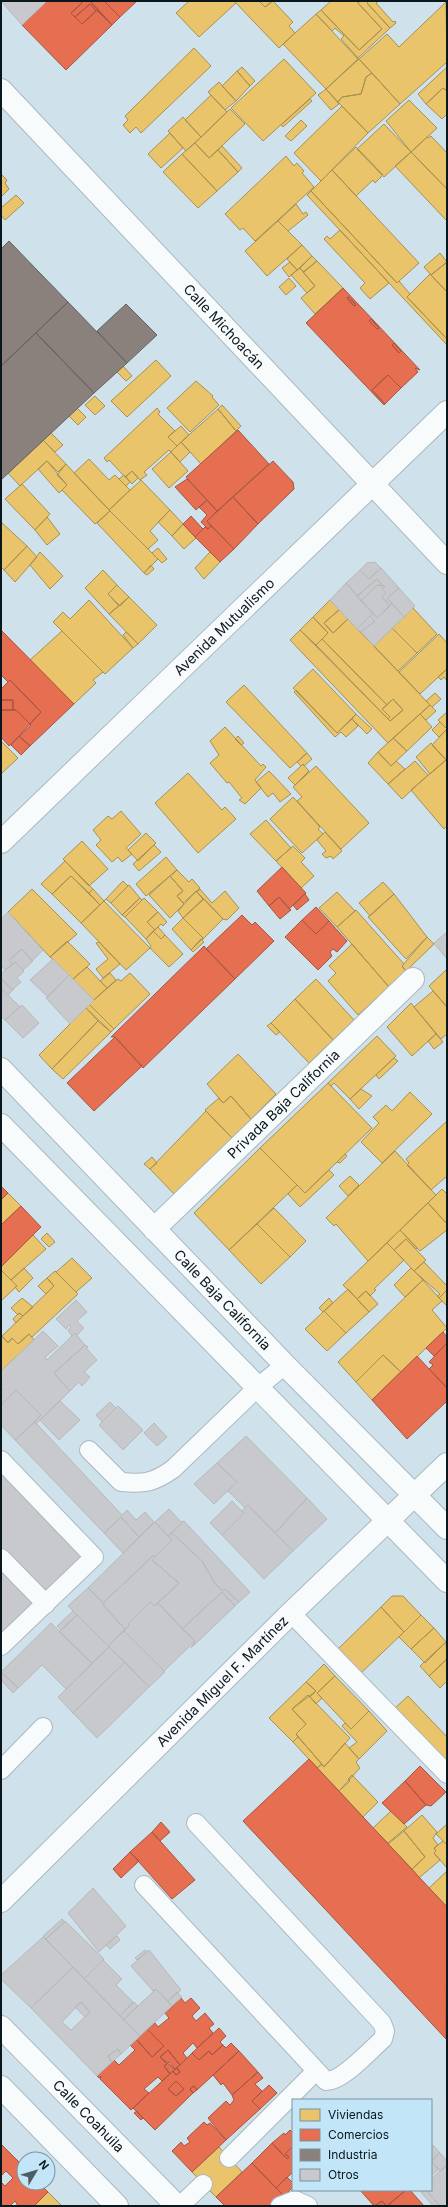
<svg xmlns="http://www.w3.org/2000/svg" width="448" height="2207" viewBox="0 0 448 2207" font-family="Inter,sans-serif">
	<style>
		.homes { fill: #e9c46a; stroke: #a69053 }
		.shops { fill: #e76f51; stroke: #a55541; fill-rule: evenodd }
		.industry { fill: #8a817c; stroke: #646160 }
		.building { fill: #c7c9cc; stroke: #b6b8ba; fill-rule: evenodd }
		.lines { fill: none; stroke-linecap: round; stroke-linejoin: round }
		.lane-casing { stroke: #aab8c1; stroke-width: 20 }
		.street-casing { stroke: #aab8c1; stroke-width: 24 }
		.secondary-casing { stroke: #aab8c1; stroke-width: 24 }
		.lane { stroke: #f8fbfc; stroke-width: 18 }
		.street { stroke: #f8fbfc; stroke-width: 22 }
		.secondary { stroke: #f8fbfc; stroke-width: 22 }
		.labels { text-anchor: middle; stroke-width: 4; stroke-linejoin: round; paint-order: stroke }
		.street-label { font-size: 14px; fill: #0a171d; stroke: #c3e5f8 }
	</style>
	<rect width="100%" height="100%" fill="#cfe2ec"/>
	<!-- homes -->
	<path class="homes" d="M189,1H234L236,3L199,37L176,13Z
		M234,1H259L265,7L273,1L293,22L289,26L295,33L279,48Z
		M259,1H272L265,7Z
		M331,1H359L358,3L382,29L359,50L321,10Z
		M359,1H369L367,3L390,28L358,58L341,39L344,36L335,28L332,31L316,14L321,10L359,50L382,29L358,3Z
		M369,1H379L376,3L393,22L395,21L396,23L390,28L367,3Z
		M446,2L447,62L400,104L359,59L387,34L399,47Z
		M316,14L358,59L326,89L283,44Z
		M194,48L211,66L141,133L136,127L130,133L123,125L128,120L125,116Z
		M284,59L316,93L263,141L231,108Z
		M359,59L372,73L366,77L361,94L342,97L338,102L326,89Z
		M242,67L255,81L250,86L237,71Z
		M447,67V91L443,88L426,104L418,94Z
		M237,71L250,86L236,101L222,86Z
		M372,73L400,104L368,133L338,102L342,97L361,94L366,77Z
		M219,82L236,101L225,110L208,92Z
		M443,88L447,91V114L442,119L426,104Z
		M326,89L339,104L331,110L318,95Z
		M211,95L227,112L201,137L185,120Z
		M310,99L312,101L283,127L281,125Z
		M409,100L437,128L411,152L386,121Z
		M342,106L368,133L321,181L294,153Z
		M230,109L245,124L209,158L195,143Z
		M183,117L201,137L186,151L168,131Z
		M301,120L307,126L291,141L285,136Z
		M384,124L411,152L384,177L357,149Z
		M170,133L183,148L161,168L148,154Z
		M431,136L447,153V189L411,152L427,137L428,138Z
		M195,143L209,158L218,150L238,172L217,191L182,154Z
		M222,146L242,168L238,172L218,150Z
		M356,147L383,175L375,183L373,180L356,196L332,170Z
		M411,152L447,189V221L395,166Z
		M182,154L217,191L198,208L163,172Z
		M286,156L294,166L297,163L304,171L302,173L314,187L255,241L243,228L240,230L225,214Z
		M332,170L419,263L397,283L311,191Z
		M1,174L7,180L5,183L9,189L1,197Z
		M311,191L397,283L399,281L410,294L407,297L447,339V345L307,195Z
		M16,195L24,203L5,220L1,215V208Z
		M296,204L303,214L306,212L308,215L288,231L278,221Z
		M278,221L302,245L267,276L245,251Z
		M340,230L389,283L370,299L360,288L365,283L324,239L327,236L330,239Z
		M302,245L312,256L297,270L287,259Z
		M440,253L447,262L431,275L424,267Z
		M312,256L317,261L304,272L300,268Z
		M317,261L343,288L315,314L301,298L315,286L303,272Z
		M290,262L297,270L289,277L282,268Z
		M447,262V292L431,275Z
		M300,268L315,286L307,293L291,275Z
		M430,274L447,292V339L407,297Z
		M289,278L296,286L286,295L279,287Z
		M156,360L171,376L127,417L111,401Z
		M123,366L132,376L126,381L117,372Z
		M196,381L213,396L212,397L219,405L190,432L167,408Z
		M95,396L105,406L95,415L85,405Z
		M222,405L241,426L236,431L218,409Z
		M77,408L86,417L78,425L69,416Z
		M157,408L160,412L158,414L175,431L168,437L177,446L171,452L169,450L144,472L147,475L140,480L132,471L125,477L109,460L107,462L104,458Z
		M218,409L236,431L201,464L181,442Z
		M181,426L189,435L177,446L168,437Z
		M51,433L63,445L55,452L43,440Z
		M43,440L66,464L58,472L47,461L20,486L8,473Z
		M181,442L190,452L180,462L171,452Z
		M171,452L188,471L169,488L152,469Z
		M89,459L109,480L115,475L130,490L109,510L74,473Z
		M47,461L67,485L59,493L38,469Z
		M66,464L110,511L95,524L62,490L67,485L57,475Z
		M132,471L138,478L132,484L126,477Z
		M124,475L130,482L126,486L119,479Z
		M141,480L170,510L150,531L158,540L148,549L109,510Z
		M22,484L50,514L35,530L5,499Z
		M170,510L183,524L172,536L158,522Z
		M110,511L158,559L144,573L97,523Z
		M47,517L60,534L47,545L35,530Z
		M1,522L27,546L4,570L1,567Z
		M183,524L196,538L184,549L172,536Z
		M27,546L37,557L15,582L4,570Z
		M158,548L167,559L162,563L152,553Z
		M40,552L63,576L50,589L30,565Z
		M210,552L220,562L204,579L195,568Z
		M151,565L154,569L147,575L144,573Z
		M103,570L117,585L108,594L119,606L109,614L85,588Z
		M117,585L129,597L120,606L108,594Z
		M129,597L157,625L138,644L109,614Z
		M89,600L133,648L105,674L53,622L63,612L70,619Z
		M330,600L340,609L324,623L333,633L348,619L430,705L388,743L290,640L300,630L390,721L403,710L393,699L387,705L322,639L328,633L313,617Z
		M413,608L437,634L417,653L392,628Z
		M340,609L348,619L333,633L324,623Z
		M313,617L328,633L316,645L300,630Z
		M392,628L417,653L398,671L374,646Z
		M62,631L103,672L93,680L96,683L74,704L30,660Z
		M126,632L138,644L133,648L123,635Z
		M439,634L447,643V669L420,694L399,672Z
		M322,639L387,705L382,709L390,717L388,719L316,645Z
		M313,669L356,714L337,733L293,688Z
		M447,669V681L444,677L441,680L438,677Z
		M244,685L307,753L290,768L226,702Z
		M296,690L337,733L352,719L358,726L346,737L341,732L335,737L294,692Z
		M435,693L441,699L432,707L426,701Z
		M393,699L403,710L390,721L388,719L390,717L382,709Z
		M430,705L436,711L426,720L420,714Z
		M447,712V729L438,720Z
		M356,714L372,729L367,734L352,719Z
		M420,714L432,727L407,751L393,738Z
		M440,722L447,729L439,737L432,730Z
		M225,727L261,766L263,764L266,767L255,780L261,788L245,804L239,800L242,798L229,782L227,783L210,763L219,755L210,741Z
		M447,729V759L446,760L432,745Z
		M238,736L244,743L241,745L235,739Z
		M393,738L407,751L391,766L378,752Z
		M1,741L18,758L1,774Z
		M431,743L446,760L430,774L416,757Z
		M378,752L391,766L396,761L405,769L388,784L368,763Z
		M307,753L312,759L304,766L303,764L301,766L297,762Z
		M447,759V826L444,829L411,790Z
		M415,761L428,775L402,799L388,784Z
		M303,764L309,771L295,785L288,778Z
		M316,766L369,823L341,849L297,801L302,797L293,787Z
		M269,771L291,794L280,802L273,793L268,797L256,782Z
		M188,773L222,810L225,807L236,819L198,853L155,803Z
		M293,797L320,827L318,829L323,834L302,853L270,819Z
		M121,811L141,834L126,848L132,854L122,862L118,857L112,862L96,845L101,840L93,830L108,816L112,819Z
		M266,820L291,848L276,861L250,834Z
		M325,832L342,851L333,859L331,856L326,858L322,854L326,851L317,840Z
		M146,833L156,843L138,861L128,850Z
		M82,841L108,869L89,886L63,859Z
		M154,845L161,852L139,871L133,864Z
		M293,846L305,858L301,862L314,876L301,888L276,861Z
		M166,857L177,870L146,896L136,884Z
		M65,861L93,889L89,893L71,876L52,894L41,884Z
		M177,870L189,882L192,879L200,888L183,903L177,896L183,891L170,876Z
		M71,876L100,905L81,923L52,894Z
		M170,876L183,891L177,896L184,904L170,918L149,895Z
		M123,881L128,886L111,903L106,899L104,901Z
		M383,882L394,894L370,916L359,903Z
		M129,885L140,898L122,915L111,903Z
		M32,889L77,934L50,957L8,912Z
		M93,889L104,901L100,905L89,893Z
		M200,889L212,903L225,891L239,908L227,920L223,919L197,892Z
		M196,891L203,899L183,918L178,911Z
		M337,892L355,911L337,927L319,908Z
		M394,894L427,937L406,959L368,917Z
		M140,898L142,900L125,917L122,915Z
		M144,898L158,912L147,922L155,930L146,939L125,917Z
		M204,899L223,919L202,940L203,938L183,918Z
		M104,901L150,948L126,970L81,923Z
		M356,910L404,964L402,966L406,971L389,987L337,927Z
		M158,912L167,922L163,926L161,924L155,930L147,922Z
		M183,918L203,938L191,950L172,929Z
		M158,927L165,935L161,939L153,931Z
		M153,931L161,939L165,935L183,954L169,967L150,948L151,946L146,939Z
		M427,937L434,944L406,971L402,966Z
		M201,939L204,942L193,952L191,950Z
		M67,941L90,964L73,979L50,957Z
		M99,942L120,964L103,978L96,969L108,959L96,943Z
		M352,944L389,987L358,1015L328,981L336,973L329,966Z
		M87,967L107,988L94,1000L73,979Z
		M447,969V1007L429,986Z
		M110,973L116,980L107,988L100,981Z
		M130,973L150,994L114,1029L89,1004L118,979L121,981Z
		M316,979L354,1020L333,1040L295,999Z
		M433,991L447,1007V1034L441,1039L414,1007Z
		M295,999L333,1040L309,1063L271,1023Z
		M411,1003L436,1034L412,1056L387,1027Z
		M89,1004L114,1029L111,1032L86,1008Z
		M86,1008L98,1021L52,1069L39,1055Z
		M98,1021L111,1032L63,1079L52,1069Z
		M271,1023L280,1032L276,1035L267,1026Z
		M436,1034L443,1042L434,1049L428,1041Z
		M377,1036L396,1056L350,1099L334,1083L331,1086L328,1083Z
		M238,1054L276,1094L251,1119L231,1096L223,1103L207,1084Z
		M394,1058L398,1061L379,1079L376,1075Z
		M328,1083L372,1128L305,1193L260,1148Z
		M361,1089L372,1096L359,1109L350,1099Z
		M410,1092L432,1114L382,1163L361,1142L379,1123L373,1117L386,1105L392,1111Z
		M231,1096L251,1119L232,1138L205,1110L219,1098L223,1103Z
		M206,1111L232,1138L175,1195L150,1169Z
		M447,1121V1176L431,1190L407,1165L409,1163L406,1159Z
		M260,1148L297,1185L229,1250L194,1213Z
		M395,1151L436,1195L368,1261L336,1224L334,1226L326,1218Z
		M345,1154L347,1156L340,1163L337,1162Z
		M152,1157L157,1163L150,1169L144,1164Z
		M329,1170L334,1175L300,1207L288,1194L297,1185L305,1193Z
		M350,1176L359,1185L348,1196L339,1186Z
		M442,1189L447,1194V1224L428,1203Z
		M8,1193L21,1206L1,1225V1200Z
		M428,1203L447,1224V1230L420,1251L400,1230Z
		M274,1208L306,1241L290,1257L257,1224Z
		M257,1224L290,1257L261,1284L229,1250Z
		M400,1230L417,1248L416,1249L406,1239L394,1250L387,1243Z
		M47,1233L55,1242L49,1247L41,1239Z
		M33,1235L46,1249L11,1280L1,1270V1267Z
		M406,1239L426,1260L414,1271L394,1250Z
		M387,1243L404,1260L374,1289L376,1290L370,1296L366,1291L357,1299L343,1285Z
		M72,1258L92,1278L76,1292L56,1272Z
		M424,1262L447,1286V1290L439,1298L437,1296L440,1294L414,1271Z
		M24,1268L33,1278L19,1292L15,1287L17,1286L11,1280Z
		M411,1268L423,1280L405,1297L394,1285Z
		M1,1270L17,1286L1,1301Z
		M55,1271L78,1294L32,1337L29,1334L18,1344L12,1338L8,1343L2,1336L54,1286L47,1278Z
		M47,1278L54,1286L46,1294L38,1286Z
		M423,1280L442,1301L432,1310L447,1328L401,1372L383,1355L356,1382L338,1362Z
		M348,1289L369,1312L346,1333L324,1311Z
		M447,1290V1306L439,1298Z
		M366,1291L378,1304L369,1312L357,1299Z
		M22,1298L33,1307L23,1316L19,1313L18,1315L11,1308Z
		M329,1298L333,1303L323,1312L319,1308Z
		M324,1311L346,1333L327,1351L305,1329Z
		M19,1313L23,1316L16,1323L13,1319Z
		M29,1334L34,1340L1,1371V1335L8,1343L12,1338L18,1344Z
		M383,1355L401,1372L372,1400L356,1382Z
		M392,1596H403L421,1615L404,1632L381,1607Z
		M381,1607L404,1632L360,1674L337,1650Z
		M421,1615L434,1628L411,1649L399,1637Z
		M434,1628L446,1642L425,1663L411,1649Z
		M446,1642L447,1659L429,1676L420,1666Z
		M447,1659V1681L440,1688L429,1676Z
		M324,1664L335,1676L317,1693L322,1698L316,1704L310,1697L316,1691L306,1682Z
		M335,1676L369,1711L351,1729L317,1693Z
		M306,1682L316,1691L292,1709L306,1724L296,1734L298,1737L293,1742L269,1718Z
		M308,1695L350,1738L324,1767L296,1734L306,1724L292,1709Z
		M408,1696L447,1737V1766L394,1709Z
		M369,1711L387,1731L359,1759L349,1748L357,1742L342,1726L345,1723L351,1729Z
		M298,1737L322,1764L317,1768L293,1742Z
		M345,1743L359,1759L356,1762L360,1768L339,1791L317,1768L322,1764L324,1767Z
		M352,1775L378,1802L363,1817L339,1791L350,1781L348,1779Z
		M391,1811L407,1827L388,1843L373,1828Z
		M422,1815L437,1832L433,1838L438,1845L434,1848L436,1851L434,1853L440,1860L419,1878L412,1869L425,1857L404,1831Z
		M447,1824V1845L436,1834Z
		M404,1831L425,1857L412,1869L388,1844Z
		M443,1841L447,1845V1868L434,1853L436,1851L434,1848Z
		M447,1871V1907L429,1888Z
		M219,2147L242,2172L216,2197L192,2172Z
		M48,2192L62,2206H34Z"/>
	<!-- shops -->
	<path class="shops" d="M47,1H80L82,3L71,13L82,24L97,10L112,25L66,70L22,25Z
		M80,1H90L112,25L90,4L75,17L71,13L82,3Z
		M90,1H104L120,17L112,25Z
		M104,1H137L120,17Z
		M90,4L96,11L82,24L75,17Z
		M343,288L420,370L415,368L418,372L401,388L388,375L372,390L385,404L384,405L306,323ZM349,297L356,305L354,306L347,298ZM371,319L379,328L377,329L369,321ZM394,343L401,351L399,353L392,345Z
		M349,297L356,305L354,306L347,298Z
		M371,319L379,328L377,329L369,321Z
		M394,343L401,351L399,353L392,345Z
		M388,375L401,388L385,404L372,390Z
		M238,430L269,464L217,511L186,477Z
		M273,461L293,482L294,489L258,524L233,497Z
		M187,479L207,500L196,510L175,487Z
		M233,497L258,524L234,549L207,521Z
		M207,500L217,511L207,521L211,526L208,529L201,522L207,515L199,507Z
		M191,516L203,529L195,537L183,524Z
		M211,526L234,549L220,562L195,537L205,527L208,529Z
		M1,630L74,704L30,746L19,736L41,712L10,680L8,682L1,675Z
		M10,680L41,712L30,724L16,710H13V700H1V689Z
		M1,700H13V710H1Z
		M1,710H16L31,725L9,746L1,737Z
		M19,736L30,746L21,755L11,745Z
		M282,867L306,893L289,909L279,897L269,906L257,891Z
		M305,894L309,900L297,910L293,905Z
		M279,897L291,910L280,919L269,906Z
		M316,907L329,921L316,934L302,920Z
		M242,915L252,925L255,922L274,941L235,979L206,949Z
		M302,920L316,934L329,921L347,941L337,952L333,949L330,952L332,956L318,970L285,937Z
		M204,946L235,979L143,1068L115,1037H111Z
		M115,1037L142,1066L94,1111L67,1083Z
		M1,1186L8,1193L1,1200Z
		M21,1206L41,1227L1,1267V1225Z
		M443,1332L447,1337V1343L434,1356L426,1348Z
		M447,1343V1388L429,1369L433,1365L429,1362Z
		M417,1356L447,1388V1401L407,1439L372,1400Z
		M309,1759L447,1907L446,2039L243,1821Z
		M420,1766L446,1792L431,1806L426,1805L405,1781Z
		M405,1781L426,1805L404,1824L382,1803Z
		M161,1822L170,1832L160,1841L152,1832Z
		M152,1832L195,1880L172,1899L130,1852Z
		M130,1852L139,1861L121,1878L113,1869Z
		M181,1998L185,2003L191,1998L200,2008L192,2016L196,2021L205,2013L214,2024L209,2028L213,2033L197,2048L193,2043L183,2053L187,2058L180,2065L168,2050L160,2057L167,2064L164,2066L170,2074L162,2081L158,2077L144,2089L149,2093L131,2110L100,2079L101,2076L99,2078L97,2076L114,2060L119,2065L135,2050L130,2045L136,2039L152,2057L164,2046L147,2029L155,2023L158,2027L169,2018L165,2013Z
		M219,2028L226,2036L220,2042L223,2045L212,2055L209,2051L199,2060L192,2053Z
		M147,2029L164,2046L152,2057L136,2039Z
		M231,2043L239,2051L197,2090L194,2086L190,2089L193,2093L155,2130L133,2108L173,2071L176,2075L180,2072L177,2068L192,2053L199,2060L209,2051L212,2055L223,2045L226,2048ZM176,2081L184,2089L176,2096L168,2089Z
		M168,2050L180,2065L175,2069L160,2057Z
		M239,2051L258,2072L232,2095L223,2083L221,2085L213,2075Z
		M169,2062L175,2069L170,2074L164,2066Z
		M177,2068L180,2072L176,2075L173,2071Z
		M258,2072L263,2078L255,2084L262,2091L252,2101L260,2109L226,2140L208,2118L226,2101L230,2105L234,2100L232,2095Z
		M176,2081L184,2089L176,2096L168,2089Z
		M269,2085L277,2093L260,2109L252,2101Z
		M194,2086L197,2090L193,2093L190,2089Z
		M137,2111L143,2118L141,2120L134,2113Z
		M204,2122L207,2125L210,2123L226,2140L192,2172L172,2151L181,2142L184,2146L190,2142L187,2138Z
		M290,2130L293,2133V2146L285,2154L289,2157L287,2159L272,2143L284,2133L285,2135Z
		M272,2143L287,2159L289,2157L285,2154L293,2146V2172L276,2188L252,2163Z
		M1,2144L24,2167V2183H39L48,2192L34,2206H18L15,2201L10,2206H1V2182L5,2186L13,2178L6,2171L1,2176Z
		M252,2163L284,2196L274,2206H225L216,2197Z
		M287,2177L293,2183V2187L284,2196L276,2188Z
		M360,2190H406L387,2206L382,2201L374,2206Z
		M406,2190H410L424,2206H387Z
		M382,2201L386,2206H376Z"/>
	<!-- industry -->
	<path class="industry" d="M9,241L68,302L1,366V249Z
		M68,302L127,363L94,393L36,333Z
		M126,304L157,335L127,363L97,331Z
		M36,333L94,393L1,480V366Z"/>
	<!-- building -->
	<path class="building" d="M1,1H47L22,25Z
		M375,562L381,568L369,579L360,570L367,563Z
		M381,568L399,588L387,598L392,603L390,606L382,597L386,593L382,589L385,586H383L377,579L357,596L346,583L360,570L369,579Z
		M377,579L383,586L377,585L361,601L357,596Z
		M346,583L373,613L357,629L330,600Z
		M377,585L385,586L382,589L386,593L382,597L390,606L377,618L361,601Z
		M399,588L415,606L404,617L387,598Z
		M392,603L404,617L374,646L361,632L375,621L370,616L373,613L377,618Z
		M370,616L375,621L361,632L357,629Z
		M8,912L43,950L32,961L22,949L9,960L13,964L5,970L1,966V919Z
		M447,932V959L434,943Z
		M22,949L33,961L23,970L15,962L13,964L9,960Z
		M53,959L69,975L48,997L30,980Z
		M15,962L24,971L17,978L21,982L12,990L1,978V974Z
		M69,975L94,1000L70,1024L46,998Z
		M1,978L12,990L14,989L8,995L2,989L1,990Z
		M2,989L20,1007L5,1020L1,1016Z
		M22,1005L39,1023L23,1038L5,1020Z
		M76,1300L87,1312L77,1321L84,1328L77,1335L75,1333L72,1336L68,1330L71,1327L69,1325L66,1329L56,1319Z
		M43,1331L58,1346L45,1357L47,1360L75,1333L85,1345L54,1373L70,1391L36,1424L35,1422L41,1415L16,1390L1,1405V1391L3,1389L1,1388V1371Z
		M85,1345L88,1347L86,1348L97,1360L84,1372L90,1377L82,1386L79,1382L70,1391L54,1373Z
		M16,1390L41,1415L15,1440L1,1425V1405Z
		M60,1401L80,1420L59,1440L40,1420Z
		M110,1402L116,1408L102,1422L96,1415Z
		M118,1406L143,1430L123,1450L99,1425Z
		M35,1422L122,1515L127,1510L136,1520L145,1512L154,1522L139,1537L121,1517L104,1533L15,1440Z
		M154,1423L167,1437L157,1446L144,1433Z
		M246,1436L307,1498L275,1533L248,1505L245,1508L228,1491L237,1482L217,1463Z
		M217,1463L237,1482L214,1504L194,1484Z
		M1,1472L84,1557L46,1594L1,1548Z
		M307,1498L327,1519L293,1551L275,1533Z
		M232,1501L244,1513L222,1535L210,1523Z
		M248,1505L293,1551L264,1579L222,1535L244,1513L242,1511Z
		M169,1509L182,1523L168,1536L155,1522Z
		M121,1517L139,1537L123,1553L104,1533Z
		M184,1521L250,1592L239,1602L225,1589L223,1591L216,1585L202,1561L172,1533L182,1523L181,1522Z
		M155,1522L172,1540L155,1557L154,1555L103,1603L88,1588Z
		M172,1533L202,1561L216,1585L223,1591L225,1589L239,1602L235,1606L222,1592L182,1629L158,1603L179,1583L152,1560L172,1540L168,1536Z
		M154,1555L155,1557L152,1560L179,1583L154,1606L150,1602L128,1624L129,1626L125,1629L103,1605V1603Z
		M1,1571L34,1605L1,1637Z
		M88,1588L105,1604L103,1605L125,1629L108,1646L68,1606Z
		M222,1592L235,1606L191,1648L195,1641L182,1629Z
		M150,1602L154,1606L158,1603L195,1641L164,1671L124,1631L129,1626L128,1624Z
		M73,1611L77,1615L61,1630L57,1626Z
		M77,1615L109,1647L92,1663L59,1632Z
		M51,1623L92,1663L66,1689L42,1665L18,1688L1,1672Z
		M124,1631L165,1672L149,1687L108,1646Z
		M109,1647L125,1662L73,1713L58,1697Z
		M125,1662L149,1687L97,1738L73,1713Z
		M1,1672L18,1688L13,1693L1,1680Z
		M93,1888L126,1926L99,1952L68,1913Z
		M62,1919L65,1922L46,1939L43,1936Z
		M65,1921L104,1959L84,1979L46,1939Z
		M117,1936L120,1940L110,1949L106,1945Z
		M43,1937L73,1967L31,2008L1,1979V1975Z
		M145,1950L147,1952L137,1960L135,1958Z
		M149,1950L181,1990L168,2001L156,1989L153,1991L131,1966Z
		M103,1960L122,1979L116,1985L133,2002L120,2016L84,1979Z
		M73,1967L140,2036L121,2054L118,2049L108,2056L112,2062L97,2076L31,2008ZM81,2002L90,2012L71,2030L62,2022Z
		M156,1989L172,2006L140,2036L123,2020Z
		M177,1992L182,1997L172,2006L168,2001Z
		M81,2002L90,2012L85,2017L75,2007Z
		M134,2002L138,2006L123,2020L120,2016Z
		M118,2049L121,2054L112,2062L108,2056Z
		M433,2145L440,2153L431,2161L439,2169L431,2176V2147Z
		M440,2153L447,2161V2165L440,2171L431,2161Z
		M447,2165V2206H440L426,2190H431V2179Z
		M426,2190L440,2206H433L420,2191Z"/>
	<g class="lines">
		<!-- lane casing -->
		<g class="lane-casing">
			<path id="lane" d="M89,1450L121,1482C145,1484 153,1483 173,1469L258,1387L285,1365
				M1,1460L94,1557L1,1646
				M1,1558L46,1604
				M291,1613L447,1774
				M1,1770L43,1727
				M144,1885L326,2081C342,2082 370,2050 383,2039L385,2031L382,2023L196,1823
				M229,2158L316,2071
				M180,2206L203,2184
				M280,2206L295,2200L308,2206"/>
		</g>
		<!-- street casing -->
		<g class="street-casing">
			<g id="street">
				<path id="s1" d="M1,90L447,563"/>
				<path id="s2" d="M154,1229L413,979"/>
			</g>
		</g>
		<!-- secondary casing -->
		<g class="secondary-casing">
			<g id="secondary">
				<path id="s3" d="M1,842L447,412"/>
				<path id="s4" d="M1,1069L285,1365L447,1528"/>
				<path d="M1,1125L447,1581"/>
				<path id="s5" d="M1,1901L291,1613L447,1464"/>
				<path id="s6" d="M1,2027L177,2206"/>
				<path d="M1,2087L117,2206"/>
			</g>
		</g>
		<!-- lane -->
		<use href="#lane" class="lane"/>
		<!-- street -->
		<use href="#street" class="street"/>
		<!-- secondary -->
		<use href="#secondary" class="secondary"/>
	</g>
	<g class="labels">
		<!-- street labels -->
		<g class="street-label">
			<text dy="5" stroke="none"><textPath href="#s1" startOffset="325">Calle Michoacán</textPath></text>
			<text dy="5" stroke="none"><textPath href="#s3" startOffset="310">Avenida Mutualismo</textPath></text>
			<text dy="5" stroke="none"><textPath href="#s2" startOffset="180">Privada Baja California</textPath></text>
			<text dy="5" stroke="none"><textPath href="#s4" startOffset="320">Calle Baja California</textPath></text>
			<text dy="5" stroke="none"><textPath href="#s5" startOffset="312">Avenida Miguel F. Martínez</textPath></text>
			<text dy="5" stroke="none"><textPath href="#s6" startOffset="125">Calle Coahuila</textPath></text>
		</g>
	</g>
	<!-- border -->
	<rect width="448" height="2207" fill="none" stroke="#0a171d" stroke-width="4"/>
	<!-- legend -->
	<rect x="292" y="2099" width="140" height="92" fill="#c3e5f8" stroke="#7993a0"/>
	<rect x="300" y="2109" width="20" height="12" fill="#e9c46a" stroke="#7993a0"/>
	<text x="328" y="2119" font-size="12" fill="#0a171d">Viviendas</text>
	<rect x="300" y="2129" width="20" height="12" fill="#e76f51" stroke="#7993a0"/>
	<text x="328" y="2139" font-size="12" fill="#0a171d">Comercios</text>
	<rect x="300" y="2149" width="20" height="12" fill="#8a817c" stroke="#7993a0"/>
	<text x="328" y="2159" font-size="12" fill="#0a171d">Industria</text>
	<rect x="300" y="2169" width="20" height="12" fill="#c7c9cc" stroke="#7993a0"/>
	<text x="328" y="2179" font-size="12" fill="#0a171d">Otros</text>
	<!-- north arrow -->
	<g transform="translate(36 2171) rotate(52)"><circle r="19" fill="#c3e5f8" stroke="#7993a0"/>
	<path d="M0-3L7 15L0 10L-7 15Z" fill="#4f5e65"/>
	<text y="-6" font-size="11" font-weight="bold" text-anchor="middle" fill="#0a171d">N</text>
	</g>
</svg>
